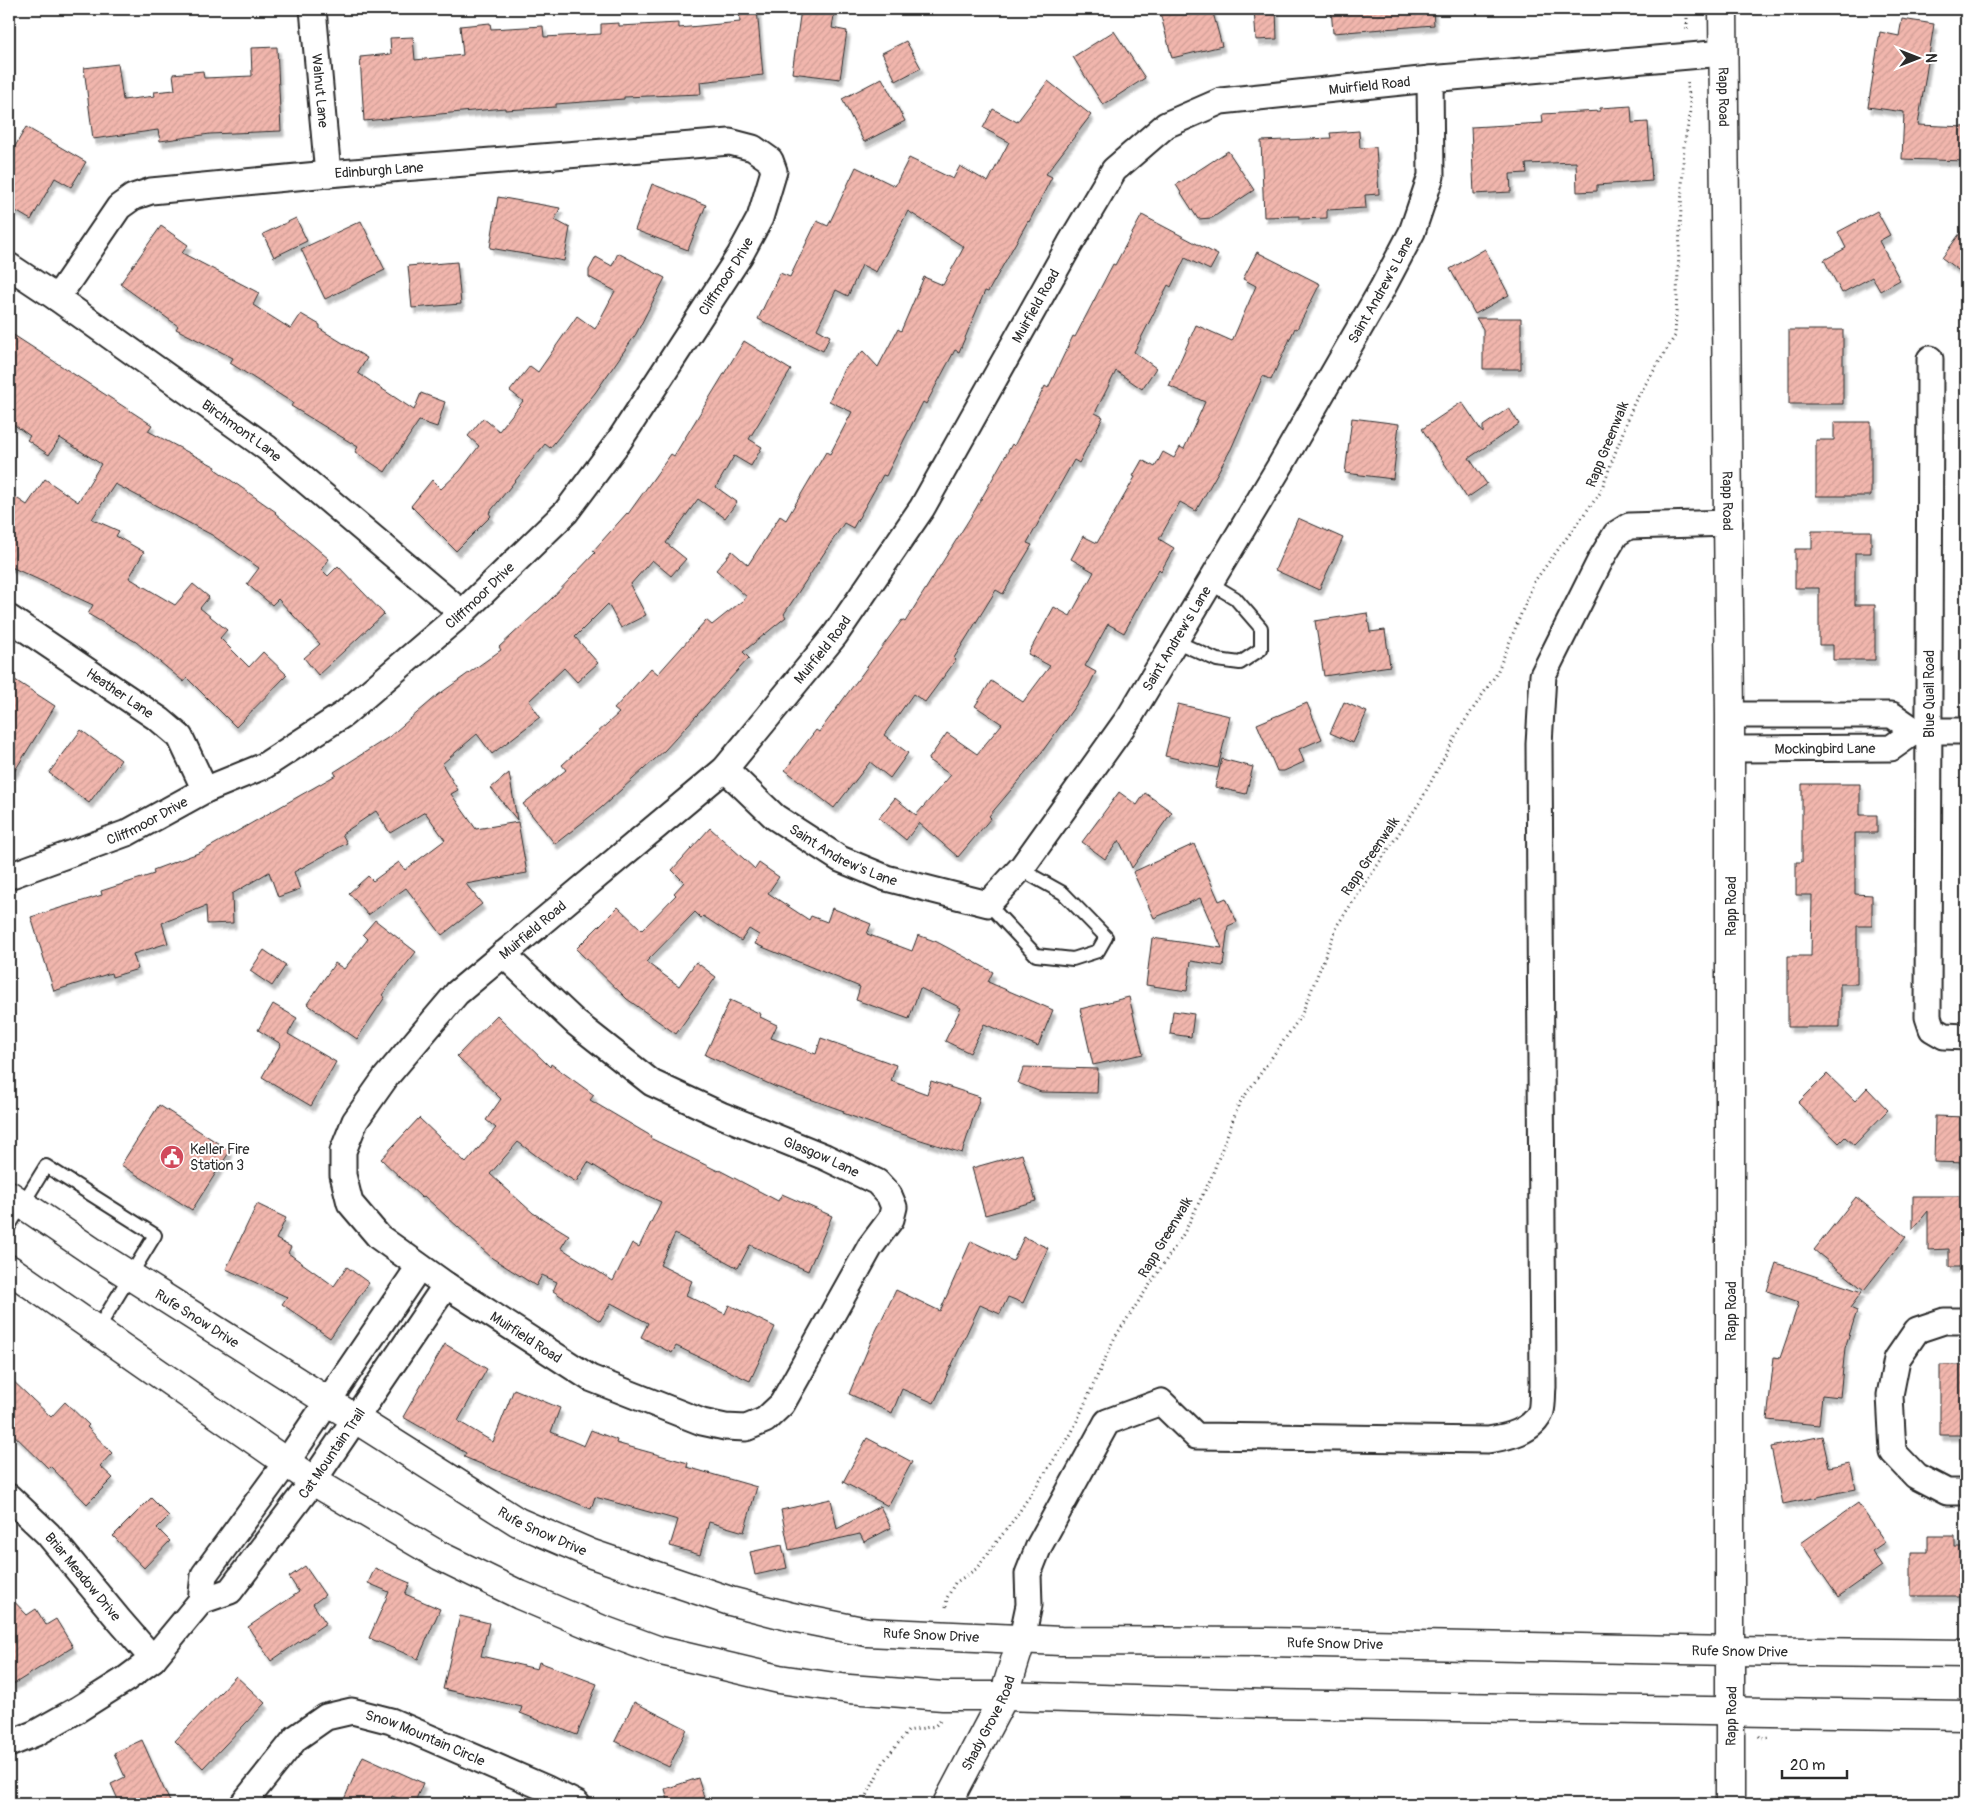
<svg xmlns="http://www.w3.org/2000/svg" width="1975" height="1813" viewBox="0 0 1975 1813" font-family="Pangolin,sans-serif">
	<style>
		.building { fill: url(#building-hatch); stroke: #2b2b2b; fill-rule: evenodd; filter: url(#shadow) }
		.lines { fill: none; stroke-linecap: round; stroke-linejoin: round }
		.lane-casing { stroke: #2b2b2b; stroke-width: 16 }
		.street-casing { stroke: #2b2b2b; stroke-width: 29 }
		.secondary-casing { stroke: #2b2b2b; stroke-width: 31 }
		.path { stroke: #2b2b2b; stroke-width: 3; stroke-dasharray: 1 4; stroke-linecap: butt }
		.lane { stroke: #fff; stroke-width: 12 }
		.street { stroke: #fff; stroke-width: 25 }
		.secondary { stroke: #fff; stroke-width: 28 }
		.labels { text-anchor: middle; stroke-width: 4; stroke-linejoin: round; paint-order: stroke }
		.street-label { font-size: 14px; fill: #2b2b2b; stroke: #fff }
		.poi-label { font-size: 14px; fill: #2b2b2b; stroke: #fff; text-anchor: start }
	</style>
	<defs>
		<pattern id="building-hatch" width="6" height="6" patternUnits="userSpaceOnUse" patternTransform="scale(1.25)"><rect width="6" height="6" fill="#f1b6ad"/><path d="M-1 1l2-2M0 6l6-6M5 7l2-2" fill="none" stroke="#cf9d95"/></pattern>
		<filter id="shadow"><feDropShadow dx="3" dy="5.5" stdDeviation="1" flood-color="#0004"/></filter>
	</defs>
	<rect width="100%" height="100%" fill="#fff"/>
	<filter id="ink" filterUnits="userSpaceOnUse"><feTurbulence type="fractalNoise" baseFrequency=".02" numOctaves="2"/><feDisplacementMap in="SourceGraphic" scale="10" xChannelSelector="R" yChannelSelector="G"/><feConvolveMatrix kernelMatrix="1 2 1 2 8 2 1 2 1" color-interpolation-filters="sRGB"/></filter>
	<g filter="url(#ink)">
		<!-- building -->
		<path class="building" d="M739,9H757L763,75L700,82L701,94L624,97V99L556,104V107L505,110V108L364,121L360,57L391,54L390,38L413,37L415,60L463,55L460,26L490,23L491,29L543,26L544,37L601,34V24L619,23V26L679,23V28L740,22Z
			M801,9H835L832,28L847,31L840,79L792,73Z
			M1159,9H1212L1222,46L1172,58Z
			M1254,9H1276L1277,39L1256,40Z
			M1331,9H1433L1434,25L1333,33Z
			M1902,19L1934,24L1918,125L1966,127V161L1902,159L1904,112L1868,107L1880,32L1899,36Z
			M1114,31L1145,78L1103,105L1073,57Z
			M906,41L921,68L896,81L882,53Z
			M277,47L281,131L210,134L160,141L158,130L93,139L84,68L118,64L123,100L155,96L154,92L175,90L173,74L203,71L204,78L252,76L251,48Z
			M882,78L905,121L864,142L842,99Z
			M1048,81L1091,115L1046,174L1052,177L1029,222L1028,221L988,292L985,291L959,352L955,350L926,404L923,402L886,476L883,475L853,528L844,523L784,614L786,617L743,652L749,658L665,750L601,808L555,844L523,804L566,770L562,765L619,713L614,709L651,668L658,674L706,620L712,625L747,597L716,570L732,551L748,565L780,516L786,520L826,452L830,454L852,412L829,401L844,369L863,351L878,367L898,329L901,331L924,277L943,285L964,247L908,211L876,272L862,265L848,296L836,290L817,329L830,336L823,351L758,319L780,273L790,277L817,221L828,226L856,167L895,186L909,158L953,179L960,166L988,182L1009,142L983,128L993,109L1017,122Z
			M1631,106L1632,123L1648,122L1652,181L1597,185V191L1577,192L1576,162L1526,164L1527,173L1510,174L1511,192L1474,194L1471,127L1543,123L1542,114L1600,111V108Z
			M26,127L86,162L71,187L55,178L31,220L9,207V157Z
			M1359,131L1360,148L1376,147L1379,194L1365,195L1366,208L1327,210V218L1299,219V216L1264,217L1261,141L1331,138L1330,133Z
			M1228,151L1254,190L1212,218L1198,219L1176,185Z
			M652,184L706,205L688,250L635,230Z
			M498,197L560,208L555,220L570,228L564,261L490,248Z
			M1877,211L1890,235L1879,241L1900,280L1880,291L1872,277L1842,293L1824,260L1846,248L1838,232Z
			M1142,215L1218,255L1210,270L1185,258L1171,287L1168,285L1134,352L1156,368L1142,389L1116,371L1095,413L1103,417L1079,463L1074,460L1027,543L1032,545L1003,594L996,590L954,658L956,660L925,702L913,694L884,735L908,753L890,778L870,762L834,808L785,770L816,730L819,732L902,620L905,622L975,510L1012,444L1014,446L1045,386L1048,388L1073,336L1075,337L1113,264L1115,265Z
			M296,218L307,241L274,257L263,234Z
			M361,221L385,270L325,299L301,249Z
			M1966,225V276L1942,258Z
			M161,226L188,245L182,253L259,293L253,305L291,329L301,314L320,325V329L367,358L358,373L414,410L421,393L445,402L437,427L419,421L385,472L355,452L358,447L291,406L293,403L230,363L233,358L176,329L178,326L120,284Z
			M1485,249L1509,295L1475,314L1450,269Z
			M1257,252L1320,284L1297,329L1295,328L1271,380L1263,376L1231,449L1196,511L1180,502L1159,539L1174,548L1161,571L1159,569L1124,633L1108,624L1085,666L1096,672L1088,688L1034,763L989,816L991,818L958,857L919,823L906,840L879,818L895,798L916,815L951,775L928,760L947,733L977,754L1002,724L975,706L991,681L1023,702L1050,666L1028,654L1054,607L1070,616L1094,572L1071,559L1083,536L1097,543L1135,477L1133,476L1142,460L1155,467L1163,452L1174,458L1180,447L1184,449L1205,402L1169,386L1196,325L1232,341L1256,286L1243,279Z
			M618,253L665,278L636,334L595,393L550,448L545,444L489,513L491,516L456,551L411,506L432,480L441,489L460,471L479,446L468,436L483,418L499,431L523,401L510,391L530,366L538,372L577,316L595,329L615,291L589,277V270L596,257L612,266Z
			M457,262L461,304L412,308L408,266Z
			M1476,318H1521V369H1483V329Z
			M1789,330H1843V404H1789Z
			M9,332L152,425L148,431L216,467L215,469L276,512L275,513L329,559L322,570L328,576L338,566L384,614L318,675L304,658L320,644L278,599L272,605L247,584L259,568L212,535L115,484L92,519L119,531L116,536L144,552L129,578L175,605L193,584L209,597L200,608L227,630L220,638L249,667L263,652L287,675L236,727L187,678L184,682L136,642L88,614L93,605L9,566V493L27,505L45,479L78,502L101,464L60,438L49,455L27,440L30,436L9,421Z
			M744,341L791,370L749,439L762,447L751,466L734,456L716,487L737,502L725,518L698,499L666,543L686,559L671,576L652,560L630,585L646,615L621,628L608,604L575,637L598,663L577,682L564,668L529,701L540,717L492,754L477,734L442,764L458,790L451,794L476,829L518,822L527,873L466,884L482,904L442,935L406,888L368,915L349,893L368,876L373,881L399,862L405,870L445,840L425,812L390,833L376,811L342,834L347,843L294,872L300,889L278,897L269,872L232,894L233,923L207,924L206,906L162,923L168,943L133,954L138,969L112,977L111,973L54,991L31,917L102,895L101,891L154,874L153,870L201,852L336,775L334,772L389,737L438,695L501,650L499,647L550,600L595,553L593,551L627,513L628,514L671,454L674,456Z
			M1462,402L1483,433V426L1509,408L1519,424L1469,458L1487,484L1467,498L1422,429Z
			M1352,418L1399,424L1393,479L1345,473Z
			M1834,422H1871V496H1816V440H1834Z
			M1298,518L1343,538L1319,590L1275,570Z
			M1812,531H1871V553H1855V605H1875V660H1833V645H1819V588H1795V549H1812Z
			M1367,613L1370,632L1385,630L1390,666L1324,676L1315,621Z
			M9,676L55,706L9,780Z
			M1344,702L1367,712L1353,743L1330,733Z
			M1307,703L1322,739L1299,749L1304,762L1284,771H1277L1257,724Z
			M1178,704L1230,716L1218,768L1165,756Z
			M81,730L121,760L89,803L49,773Z
			M1222,759L1253,767L1246,794L1215,787Z
			M509,773L517,820L491,788Z
			M1802,784H1860V815H1877V833H1855V894L1872,895V926H1857V984H1840V1027H1788V956H1811L1812,895H1796V862H1802Z
			M1119,792L1137,805L1145,793L1172,812L1132,868L1119,840L1105,859L1082,842Z
			M710,828L755,869L759,863L779,877L768,893L809,920L811,916L827,922L832,908L871,924L867,934L912,951L918,935L937,942L993,972L988,982L1053,1010L1038,1046L984,1024L970,1053L945,1041L961,1008L920,988L909,1019L856,1000L860,987L755,944L759,935L749,929L741,941L703,916L701,918L695,912L646,962L679,986L696,962L716,977L676,1034L627,999L576,949L618,907L642,930L676,895L674,893L684,882L672,870Z
			M1194,844L1219,901L1226,898L1237,922L1228,926L1223,966L1191,961L1187,991L1146,985L1152,938L1222,948L1200,898L1154,918L1133,872Z
			M375,920L416,952L382,995L385,997L357,1039L307,1004L335,963L344,969L368,939L363,934Z
			M264,950L286,965L272,986L250,971Z
			M1129,997L1143,1054L1093,1065L1080,1009Z
			M730,1000L761,1014L760,1017L777,1025L771,1038L816,1054L821,1038L896,1065L891,1081L927,1094L931,1081L980,1097L962,1153L886,1129L843,1113L844,1111L776,1087L705,1055Z
			M273,1004L297,1018L288,1034L336,1062L311,1106L262,1077L281,1044L258,1030Z
			M1173,1011L1194,1014L1191,1037L1170,1034Z
			M497,1015L550,1067L551,1064L594,1095L590,1100L651,1136L650,1138L718,1171L719,1170L778,1201L782,1194L832,1216L808,1271L750,1245L738,1268L675,1234L660,1265L692,1281L686,1295L725,1314L729,1305L775,1327L750,1381L676,1346L672,1353L641,1337L648,1323L611,1303L600,1321L553,1291L557,1282L542,1275L536,1286L492,1258L424,1196L422,1198L381,1159L419,1118L466,1163L496,1128L486,1120L501,1099L457,1056ZM518,1142L550,1166L576,1182L588,1162L623,1184L661,1202L639,1247L632,1243L613,1281L561,1248L569,1235L533,1213L490,1174Z
			M1024,1067L1098,1069L1097,1093L1041,1092L1018,1083Z
			M1827,1074L1855,1101L1867,1088L1888,1110L1854,1145L1845,1137L1839,1143L1798,1103Z
			M159,1105L230,1151L192,1210L121,1165Z
			M1935,1116L1966,1117V1163L1934,1162Z
			M1022,1154L1036,1201L985,1215L972,1168Z
			M1913,1196H1966V1267H1949V1249L1928,1250V1211L1913,1229Z
			M1856,1197L1906,1237L1864,1290L1814,1250Z
			M257,1204L286,1218L276,1239L291,1247L288,1253L334,1286L347,1267L369,1283L330,1338L282,1304L287,1297L226,1269Z
			M1024,1237L1048,1248L1023,1303L1008,1297L1000,1314L980,1305L934,1403L902,1389L892,1413L849,1394L873,1337L896,1290L940,1311L971,1241L1013,1261Z
			M1776,1263L1862,1292L1850,1308L1857,1311L1845,1348L1840,1397L1822,1395L1819,1425L1767,1420L1774,1357L1780,1358L1799,1302L1767,1291Z
			M445,1344L487,1369L458,1421L493,1442L514,1389L560,1408L551,1432L584,1446L591,1430L617,1440L616,1443L688,1463L687,1467L757,1487L744,1532L709,1522L700,1555L670,1546L678,1520L595,1497L591,1509L464,1457L466,1453L403,1417Z
			M1940,1365H1966V1435H1940Z
			M9,1377L51,1417L65,1402L89,1425L87,1427L112,1453L100,1466L113,1478L87,1504L50,1466L48,1468L9,1430Z
			M1822,1436L1829,1467L1850,1463L1856,1489L1783,1504L1771,1447Z
			M867,1438L912,1462L888,1506L843,1482Z
			M151,1498L169,1516L157,1528L170,1541L144,1568L113,1536Z
			M831,1499L837,1529L880,1506L891,1528L864,1542L860,1534L789,1550L781,1510Z
			M1858,1503L1885,1542L1872,1551L1882,1566L1838,1597L1801,1543Z
			M1928,1536H1955V1547H1966V1596H1911V1552H1928Z
			M782,1545L787,1568L755,1575L750,1552Z
			M305,1566L325,1595L313,1604L326,1623L271,1661L248,1627L299,1592L289,1577Z
			M375,1568L410,1583L405,1594L440,1609L418,1659L369,1638L389,1592L368,1583Z
			M9,1596L27,1615L36,1609L46,1625L56,1619L73,1647L9,1687Z
			M460,1616L489,1623L481,1656L537,1669L539,1662L597,1684L577,1735L520,1713L522,1707L443,1689Z
			M236,1676L265,1703L203,1768L175,1741Z
			M634,1702L687,1729L669,1767L615,1741Z
			M142,1740L158,1776L171,1804H120L111,1784L125,1777L114,1753Z
			M363,1756L423,1783L414,1804L392,1796L389,1804H342Z
			M698,1778L706,1804H669L665,1789Z"/>
		<g class="lines">
			<!-- lane casing -->
			<g class="lane-casing">
				<path id="lane" d="M1175,641L1217,660L1240,663L1261,649V628L1235,598L1210,583
					M988,904L1036,955L1073,959L1098,951L1106,937L1063,893L1020,869
					M9,1226L46,1166L155,1235L97,1330"/>
			</g>
			<!-- street casing -->
			<g class="street-casing">
				<g id="street">
					<path id="s1" d="M313,9L328,174"/>
					<path id="s2" d="M9,266L57,298L267,448L462,613"/>
					<path d="M1930,359C1930,578 1928,797 1928,1017L1932,1029L1944,1036L1966,1037"/>
					<path id="s3" d="M9,618L160,720L180,737L205,790"/>
					<path d="M1730,715H1892L1915,731H1966"/>
					<path id="s4" d="M1730,749L1891,748L1915,731"/>
					<path id="s5" d="M725,769L775,817L840,859L886,878L988,904L1023,866L1130,716L1280,466L1382,289L1412,232L1431,176L1430,79"/>
					<path id="s6" d="M9,876L127,833L205,790L264,766L344,714L462,613L566,512L619,441L740,255L760,218L774,171L770,160L753,148L730,142L328,174L151,191L133,197L119,207L57,298"/>
					<path id="s7" d="M503,954L576,1023L652,1083L721,1115L825,1157L877,1182L889,1195L894,1207L891,1219L870,1247L782,1404L765,1420L746,1428L725,1427L702,1422L590,1378L446,1285L379,1237L350,1203L343,1175V1151L355,1121L386,1077L457,993L725,769L835,635L922,508L1070,244L1114,170L1166,125L1221,101L1430,79L1723,53"/>
					<path d="M1966,1321H1944L1917,1330L1897,1359L1890,1395L1893,1452L1916,1476L1947,1492H1966"/>
					<path id="s8" d="M9,1497L48,1534L119,1620L153,1659"/>
					<path d="M201,1601L204,1575L286,1463L419,1267"/>
					<path d="M1022,1638L1029,1605L1028,1574L1039,1546L1107,1422L1161,1402L1196,1436L1488,1440C1507,1437 1533,1432 1541,1411C1543,1404 1542,1394 1543,1387L1539,744L1543,675L1601,559L1616,534L1629,526L1729,523"/>
					<path id="s9" d="M9,1744L36,1733L77,1710L126,1679L153,1659L201,1601L230,1591L313,1481L446,1285"/>
					<path id="s10" d="M243,1804L296,1738L326,1717L352,1711L391,1721L545,1788L577,1804"/>
				</g>
			</g>
			<!-- secondary casing -->
			<g class="secondary-casing">
				<g id="secondary">
					<path id="s11" d="M1723,9L1730,715V1804"/>
					<path id="s12" d="M9,1195L99,1256L518,1522L592,1554L730,1601L792,1617L867,1632L1061,1641L1267,1642L1732,1651L1966,1654"/>
					<path d="M9,1269L313,1481L440,1556L520,1595L600,1629L657,1650L779,1679L849,1689L943,1696H1004L1268,1704L1966,1715"/>
					<path id="s13" d="M947,1804L1004,1696L1022,1638"/>
				</g>
			</g>
			<!-- path -->
			<path class="path" d="M1687,29V9
				M946,1607L947,1598L955,1583L976,1569L1015,1518L1071,1434L1115,1337L1184,1233L1211,1178L1239,1104L1301,1016L1338,924L1420,802L1459,730L1497,673L1534,582L1600,493L1634,403L1675,336L1684,145L1691,111L1687,79
				M1759,1736L1762,1739L1771,1738
				M863,1804L884,1761L908,1731L935,1726L940,1721"/>
			<!-- lane -->
			<use href="#lane" class="lane"/>
			<!-- street -->
			<use href="#street" class="street"/>
			<!-- secondary -->
			<use href="#secondary" class="secondary"/>
		</g>
	</g>
	<!-- icons -->
	<defs>
		<g id="civic-disc" transform="scale(1.25)"><circle r="9.5" fill="#d1495b" stroke="#fff"/><path d="M-.6-6.5H3V-4.5H.6V-3L4-1V1h2V6H-6V1h2V-1L-.6-3ZM-1.2 2.5V6h2.4V2.5Z" fill="#fff"/></g>
	</defs>
	<g fill-rule="evenodd">
		<use href="#civic-disc" x="172" y="1157"/>
	</g>
	<g class="labels">
		<!-- street labels -->
		<g class="street-label">
			<text dy="5" stroke="none"><textPath href="#s7" startOffset="2801">Muirfield Road</textPath></text>
			<text dy="5" stroke="none"><textPath href="#s1" startOffset="82">Walnut Lane</textPath></text>
			<text dy="5" stroke="none"><textPath href="#s11" startOffset="88">Rapp Road</textPath></text>
			<text transform="translate(379 170) rotate(-4)" y="5">Edinburgh Lane</text>
			<text dy="5" stroke="none"><textPath href="#s6" startOffset="959">Cliffmoor Drive</textPath></text>
			<text dy="5" stroke="none"><textPath href="#s5" startOffset="1032">Saint Andrew's Lane</textPath></text>
			<text dy="5" stroke="none"><textPath href="#s7" startOffset="2366">Muirfield Road</textPath></text>
			<text dy="5" stroke="none"><textPath href="#s2" startOffset="285">Birchmont Lane</textPath></text>
			<text transform="translate(1607 444) rotate(-68)" y="5">Rapp Greenwalk</text>
			<text dy="5" stroke="none"><textPath href="#s11" startOffset="492">Rapp Road</textPath></text>
			<text dy="5" stroke="none"><textPath href="#s6" startOffset="554">Cliffmoor Drive</textPath></text>
			<text dy="5" stroke="none"><textPath href="#s5" startOffset="628">Saint Andrew's Lane</textPath></text>
			<text dy="5" stroke="none"><textPath href="#s7" startOffset="1961">Muirfield Road</textPath></text>
			<text dy="5" stroke="none"><textPath href="#s3" startOffset="134">Heather Lane</textPath></text>
			<text transform="translate(1929 694) rotate(-90)" y="5">Blue Quail Road</text>
			<text dy="5" stroke="none"><textPath href="#s4" startOffset="95">Mockingbird Lane</textPath></text>
			<text dy="5" stroke="none"><textPath href="#s6" startOffset="149">Cliffmoor Drive</textPath></text>
			<text dy="5" stroke="none"><textPath href="#s5" startOffset="148">Saint Andrew's Lane</textPath></text>
			<text transform="translate(1370 856) rotate(-56)" y="5">Rapp Greenwalk</text>
			<text transform="translate(1731 906) rotate(-90)" y="5">Rapp Road</text>
			<text dy="5" stroke="none"><textPath href="#s7" startOffset="1556">Muirfield Road</textPath></text>
			<text dy="5" stroke="none"><textPath href="#s7" startOffset="382">Glasgow Lane</textPath></text>
			<text transform="translate(1165 1237) rotate(-59)" y="5">Rapp Greenwalk</text>
			<text transform="translate(1731 1311) rotate(-90)" y="5">Rapp Road</text>
			<text dy="5" stroke="none"><textPath href="#s12" startOffset="225">Rufe Snow Drive</textPath></text>
			<text transform="translate(526 1337) rotate(33)" y="5">Muirfield Road</text>
			<text dy="5" stroke="none"><textPath href="#s9" startOffset="445">Cat Mountain Trail</textPath></text>
			<text dy="5" stroke="none"><textPath href="#s12" startOffset="631">Rufe Snow Drive</textPath></text>
			<text dy="5" stroke="none"><textPath href="#s8" startOffset="109">Briar Meadow Drive</textPath></text>
			<text dy="5" stroke="none"><textPath href="#s12" startOffset="1036">Rufe Snow Drive</textPath></text>
			<text dy="5" stroke="none"><textPath href="#s12" startOffset="1440">Rufe Snow Drive</textPath></text>
			<text dy="5" stroke="none"><textPath href="#s12" startOffset="1845">Rufe Snow Drive</textPath></text>
			<text transform="translate(1731 1716) rotate(-89)" y="5">Rapp Road</text>
			<text dy="5" stroke="none"><textPath href="#s13" startOffset="91">Shady Grove Road</textPath></text>
			<text dy="5" stroke="none"><textPath href="#s10" startOffset="226">Snow Mountain Circle</textPath></text>
		</g>
		<!-- poi labels -->
		<g class="poi-label">
			<text x="190" y="1154">Keller Fire<tspan x="190" dy="16">Station 3</tspan></text>
		</g>
	</g>
	<!-- margin -->
	<rect width="1975" height="1813" fill="none" stroke="#fff" stroke-width="30"/>
	<rect x="15" y="15" width="1945" height="1783" fill="none" stroke="#2b2b2b" stroke-width="2" filter="url(#ink)"/>
	<!-- north arrow -->
	<g transform="translate(1918 58) rotate(90)" stroke="#ffffff" stroke-width="4" paint-order="stroke">
	<path d="M0-4L9 19L0 12L-9 19Z" fill="#2b2b2b"/>
	<text y="-8" font-size="14" font-weight="bold" text-anchor="middle" fill="#2b2b2b">N</text>
	</g>
	<!-- scale -->
	<path d="M1782 1770v8h65v-8" fill="none" stroke="#2b2b2b" stroke-width="2.5"/>
	<text x="1790" y="1770" font-size="15" fill="#2b2b2b" stroke="#ffffff" stroke-width="4" paint-order="stroke">20 m</text>
</svg>
